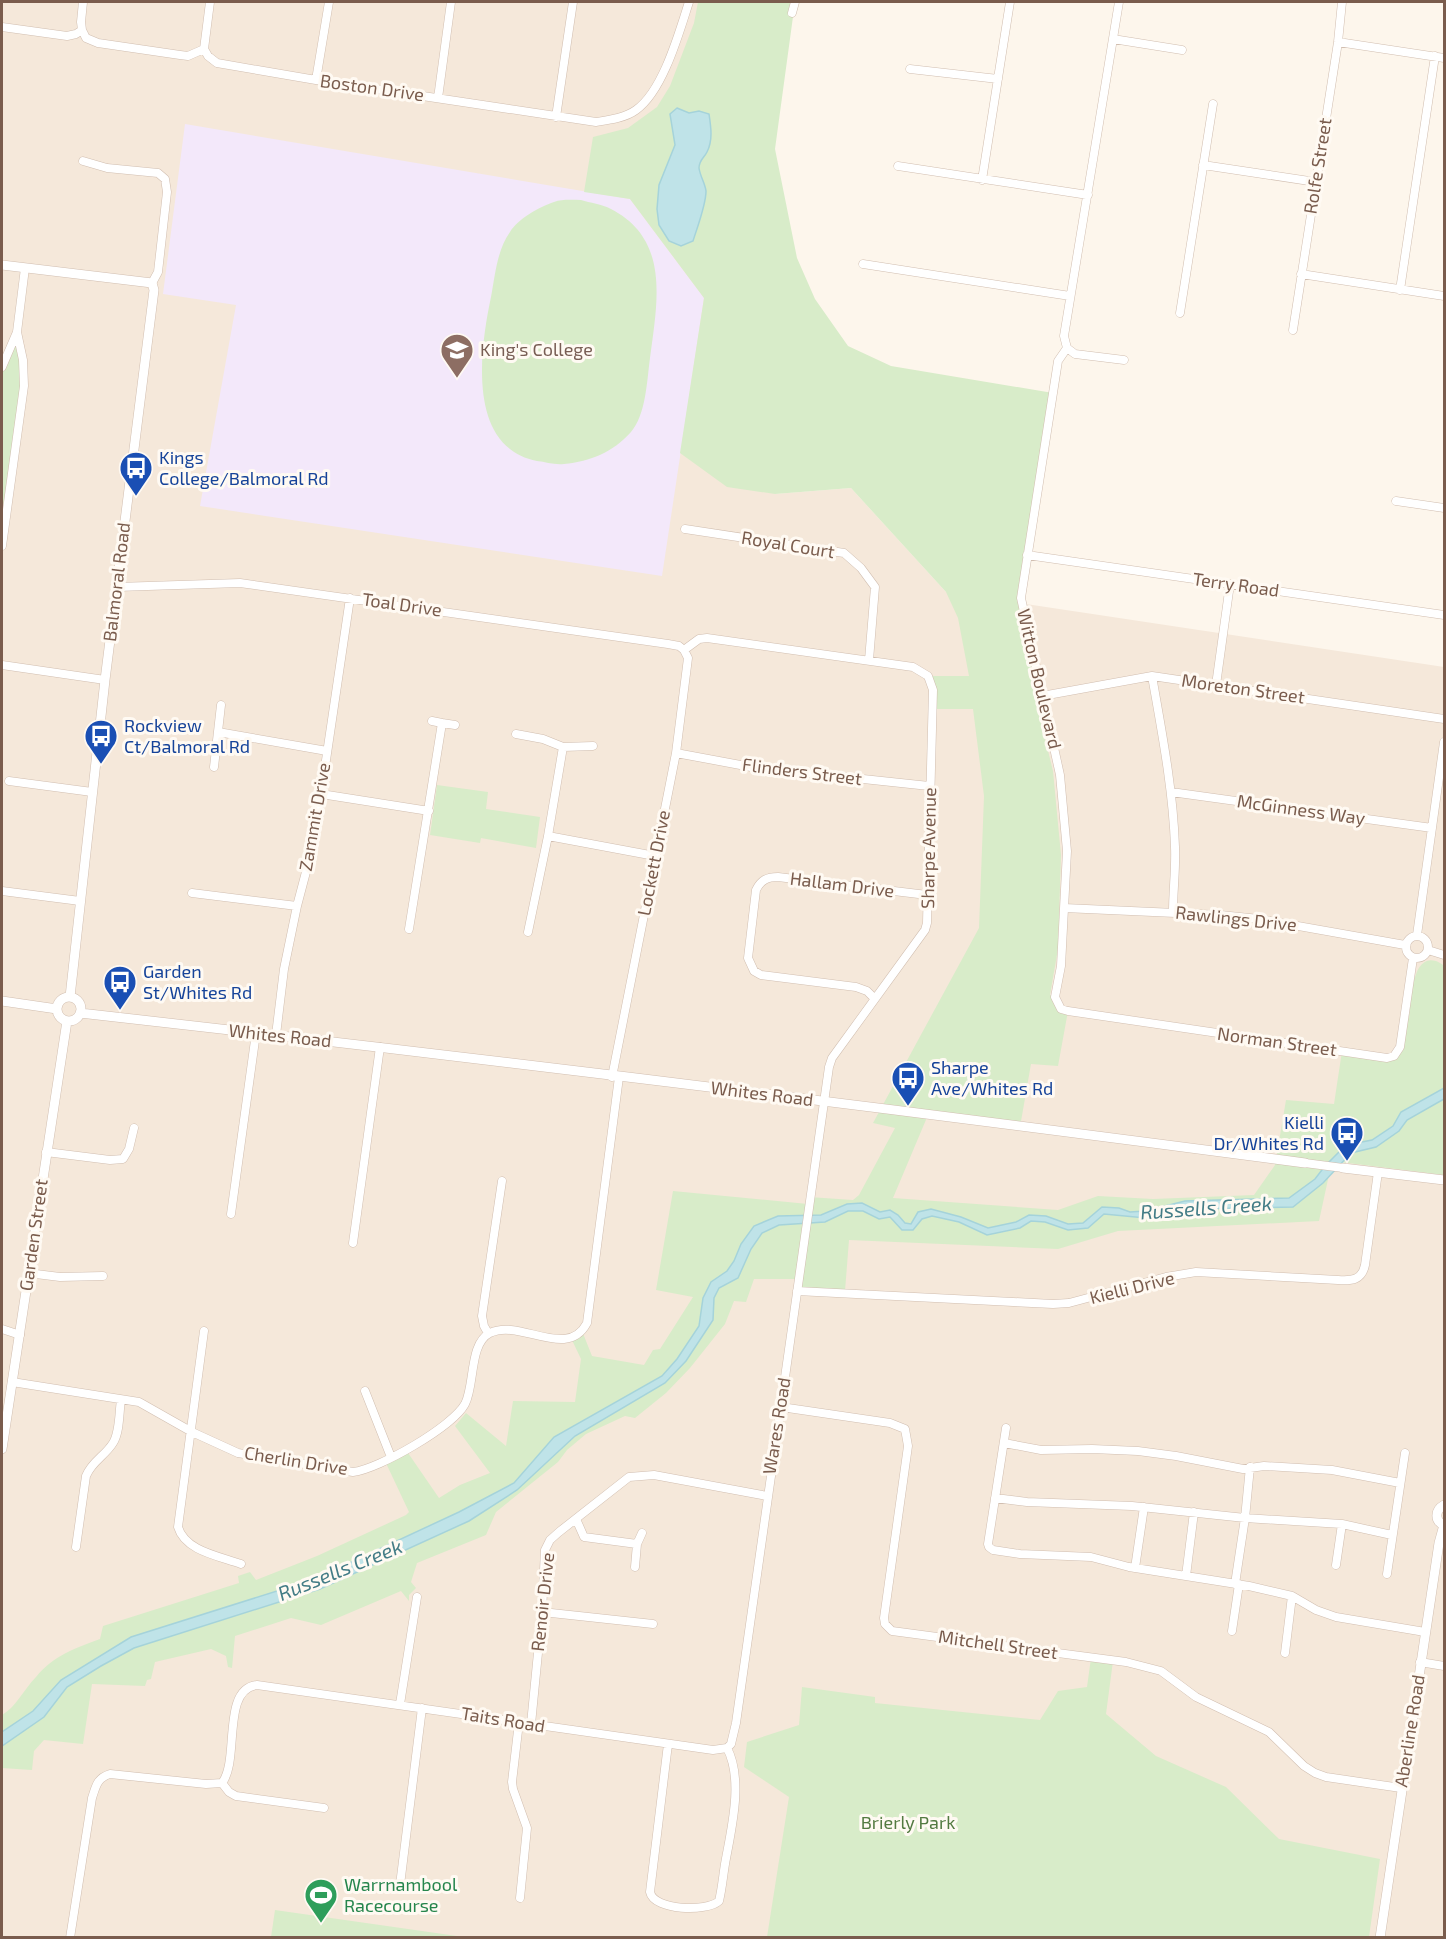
<svg xmlns="http://www.w3.org/2000/svg" width="1446" height="1939" viewBox="0 0 1446 1939" font-family="'Exo 2',sans-serif">
	<style>
		.residential { fill: #f5e8da }
		.education { fill: #f3e8fa }
		.green { fill: #d8ecc9 }
		.water { fill: #bfe3e8; stroke: #a5d3da; stroke-width: 1.5 }
		.lines { fill: none; stroke-linecap: round; stroke-linejoin: round }
		.minor-casing { stroke: #d1beb0; stroke-width: 9 }
		.tertiary-casing { stroke: #d1beb0; stroke-width: 10 }
		.minor { stroke: #fff; stroke-width: 8 }
		.tertiary { stroke: #fff; stroke-width: 9 }
		.labels { text-anchor: middle; stroke-width: 6; stroke-linejoin: round; paint-order: stroke }
		.street-label { font-size: 18px; fill: #7a5c4d; stroke: #fffaf3 }
		.education-label { font-size: 18px; fill: #785e54; stroke: #fffaf3; text-anchor: start }
		.transit-label { font-size: 18px; fill: #164399; stroke: #fffaf3; text-anchor: start }
		.park-label { font-size: 18px; fill: #537a41; stroke: #fffaf3 }
		.leisure-label { font-size: 18px; fill: #27864d; stroke: #fffaf3; text-anchor: start }
		.water-label { font-size: 20px; font-style: italic; fill: #437c86; stroke: #fffaf3 }
	</style>
	<rect width="100%" height="100%" fill="#fdf6ec"/>
	<!-- residential -->
	<path class="residential" d="M2,2H795L704,298L775,494L851,488L946,592L1444,667V1937L2,1938Z"/>
	<!-- education -->
	<path class="education" d="M185,124L630,199L704,298L662,576L200,506L236,305L163,294Z"/>
	<!-- green -->
	<path class="green" d="M698,2H795L775,149L797,258L815,299L848,346L891,366L1053,393L1021,603L1040,718L1053,771L1061,855L1058,949L1050,995L1055,997L1068,1011L1058,1066L1031,1064L1020,1127L928,1115L893,1198L1058,1210L1098,1196L1153,1199L1254,1195L1275,1165L1286,1100L1334,1104L1342,1051L1394,1056L1404,1017L1409,1018C1411,1003 1411,953 1436,961C1439,962 1442,964 1444,966V1175L1332,1161L1319,1221L1118,1231L1058,1249L849,1240L845,1291L797,1288L798,1279H754L746,1302L734,1301L725,1324L690,1368L666,1393L635,1418L625,1416L586,1434L567,1450L558,1462L496,1512L486,1535L417,1563L411,1582L416,1588L409,1595V1601L401,1591L321,1625L291,1618L235,1636L232,1668L228,1667L226,1656L211,1649L155,1662L151,1679L147,1680L145,1686L92,1684L83,1744L44,1740L34,1751L32,1770L2,1768V1715C16,1707 24,1689 36,1677C54,1655 74,1649 100,1639L103,1626L239,1583L238,1576L250,1572L256,1580L317,1556L406,1515L409,1512L385,1461L406,1450L439,1498L460,1485L490,1473L455,1426L466,1413L506,1446L513,1401L575,1402L581,1359L571,1338L582,1331L592,1356L644,1365L653,1350L660,1349L693,1297L656,1290L673,1191L808,1204L809,1197L853,1200L859,1195L895,1128L873,1123L979,928L984,796L973,709H934L928,676H969L958,618L946,592L851,488L775,494L727,487L680,453L704,298L630,199L584,192L593,137L628,128L657,107L670,86L694,23Z
		M581,200C590,203 602,204 611,209C671,240 657,303 650,358C647,380 646,415 631,432C612,453 591,461 564,464C554,465 546,462 537,461C466,447 480,349 491,297C495,276 497,250 510,232C518,219 539,207 554,202C562,199 572,200 581,200Z
		M17,332L24,386L2,546V367Z
		M437,785L488,792L486,809L540,817L536,848L481,838L480,843L430,835Z
		M1091,1658L1113,1661L1106,1714L1156,1756L1226,1787L1279,1839L1380,1859L1369,1937H767L789,1797L744,1767L747,1742L799,1725L802,1687L875,1697V1703L1040,1720L1058,1691L1087,1687Z
		M275,1910L464,1937H271Z"/>
	<!-- water -->
	<path class="water" d="M677,108L689,113L699,111L709,114C711,127 713,140 707,152C704,158 699,160 699,168C700,176 705,183 706,191C706,205 697,228 693,241L681,246L669,241L659,225L657,209L659,185L675,145L670,114Z
		M1444,1088V1099L1407,1120L1399,1131L1376,1147L1351,1153L1323,1183L1293,1207L1186,1209L1146,1218L1104,1214L1088,1228L1068,1230L1045,1222L1031,1221L1020,1228L987,1235L959,1222L932,1216L922,1219L913,1230H902L890,1217L879,1219L863,1211H848L825,1222L779,1225L762,1233L751,1249L738,1278L719,1288L714,1298L713,1320L686,1361L665,1383L575,1436L517,1490L469,1521L320,1589L134,1648L101,1666L67,1687L44,1717L2,1746V1732L33,1711L61,1680L131,1637L315,1579L459,1512L514,1483L554,1437L662,1376L677,1359L699,1326L703,1298L711,1282L727,1271L734,1261L741,1244L754,1226L778,1216L821,1215L847,1204L862,1203L880,1212L890,1210L898,1215L905,1223L911,1224L918,1212L931,1209L961,1217L988,1228L1016,1222L1029,1215L1046,1216L1068,1224L1083,1223L1102,1207L1119,1208L1130,1212L1145,1211L1185,1201L1289,1198L1315,1179L1325,1166L1346,1145L1372,1140L1393,1126L1401,1112Z"/>
	<g class="lines">
		<!-- minor casing -->
		<g class="minor-casing">
			<path id="minor" d="M1119,2L1064,336L1067,348L1058,361L1021,598L1060,775L1067,851L1061,966L1055,997L1061,1009L1068,1011L1387,1058L1394,1056L1400,1047L1413,958
				M792,13L795,2
				M2,27L67,36L76,34L82,30L86,38L98,43L180,55L188,56L204,49L208,56L217,63L316,80L596,122C609,120 625,118 636,110C663,91 679,33 689,2
				M82,30L81,22L83,2
				M1113,39L1182,50
				M1338,42L1444,58
				M204,49L210,2
				M910,69L998,79
				M316,80L329,2
				M438,98L451,2
				M556,117L573,2
				M83,161L107,168L158,173L165,179L167,192L158,272L152,283
				M1203,165L1316,182
				M898,166L1088,195
				M982,180L1010,2
				M863,264L1070,296
				M1301,274L1444,296
				M1400,290L1435,56
				M1180,313L1213,104
				M1293,330L1338,42L1342,2
				M1067,348L1075,354L1124,360
				M2,367L17,332L25,268
				M1396,501L1444,508
				M685,529L844,553L861,568L875,587L869,660
				M2,546L24,386L23,360L17,332
				M1027,555L1444,615
				M117,587L240,583L668,644L679,646L684,650
				M684,650L699,639L707,638L913,667L928,676L933,690L927,923L925,930L832,1058L829,1067L736,1723L731,1744L727,1748
				M2,665L105,680
				M1152,676C1162,733 1173,789 1175,847C1176,868 1173,890 1173,912
				M1216,685L1230,584
				M1042,696L1152,676L1444,719
				M432,721L442,723
				M218,732L327,751
				M516,734L543,739L563,747L593,746
				M563,747L548,836L655,856
				M676,753L751,767L929,786
				M214,767L221,705
				M9,781L92,792
				M1171,792L1432,828
				M321,794L429,811
				M2,891L80,901
				M192,893L297,906
				M1064,908L1220,915L1259,919L1405,945
				M409,929L442,723L455,725
				M528,932L548,836
				M1417,935L1444,742
				M1406 947a11 11 0 1 1 22 0a11 11 0 1 1-22 0Z
				M1428,950L1444,955
				M874,998L867,991L856,987L761,975L754,971L748,958L756,890C761,880 767,877 778,877L927,895
				M276,1035L284,969L297,906L311,853L321,794L350,598
				M612,1077L676,753L688,658L684,650
				M46,1152L110,1160L123,1159L129,1149L134,1128
				M1305,1163L1343,1168
				M231,1214L256,1033
				M353,1243L380,1047
				M28,1273L60,1277L103,1276
				M797,1291L1053,1304L1069,1303L1166,1277L1196,1272L1338,1280C1352,1281 1362,1280 1365,1265L1378,1172
				M2,1329L20,1335
				M204,1331L178,1527C185,1551 219,1556 241,1564
				M488,1333L484,1326L482,1316L502,1181
				M12,1382L139,1402L192,1432L238,1453L353,1472C379,1469 452,1427 465,1404C475,1385 469,1343 490,1333C520,1318 567,1361 587,1323L619,1077
				M365,1391L391,1457
				M781,1407L890,1423L905,1429L908,1446L884,1618L885,1624L892,1631L1126,1662L1161,1671L1196,1697L1269,1732L1304,1766L1315,1773L1326,1777L1401,1788
				M1006,1428L988,1544L989,1547L993,1550L1020,1554L1091,1557L1129,1567L1249,1586L1292,1596L1316,1610L1336,1617L1425,1632
				M1004,1443L1041,1450L1092,1449L1138,1451L1176,1456L1243,1469L1264,1466L1332,1470L1400,1483
				M995,1498L1027,1502L1132,1506L1245,1518L1342,1524L1392,1535
				M576,1519L584,1537L637,1544
				M76,1547L86,1476C92,1461 105,1456 113,1443C120,1432 119,1412 121,1400
				M1336,1565L1342,1524
				M635,1567L637,1544L642,1533
				M1135,1568L1144,1507
				M1387,1574L1405,1453
				M1186,1576L1194,1512
				M1235,1584L1245,1518L1250,1467
				M542,1612L653,1624
				M1232,1631L1239,1584
				M1285,1653L1292,1596
				M1420,1662L1444,1666
				M400,1704L417,1597
				M519,1722L512,1782L513,1789L527,1828L520,1898
				M531,1724L542,1612L545,1550L550,1540L559,1532L629,1477L654,1475L767,1496
				M668,1744L650,1892C654,1911 707,1912 719,1901C722,1889 723,1876 725,1864C731,1830 744,1780 727,1748
				M222,1783C240,1760 221,1689 257,1685L713,1750L727,1748
				M222,1783L229,1792L236,1796L324,1808
				M400,1885L422,1708
				M70,1938L92,1798C96,1786 97,1778 110,1774L206,1784L222,1783"/>
		</g>
		<!-- tertiary casing -->
		<g class="tertiary-casing">
			<path id="tertiary" d="M2,265L152,283L154,290L105,680L70,997
				M57 1009a12 12 0 1 1 24 0a12 12 0 1 1-24 0Z
				M2,1001L57,1009
				M80,1013C489,1059 897,1109 1305,1163
				M1343,1168L1444,1180
				M2,1449L67,1021
				M1444,1505C1435,1510 1434,1521 1444,1525
				M1380,1938L1439,1543L1444,1525"/>
		</g>
		<!-- minor -->
		<use href="#minor" class="minor"/>
		<!-- tertiary -->
		<use href="#tertiary" class="tertiary"/>
	</g>
	<!-- icons -->
	<defs>
		<g id="school-pin" transform="scale(1.725)"><path d="M0 17L-7.5 6A9.5 9.5 0 1 1 7.5 6Z" fill="#8d6e63" stroke="#fffaf3"/><path d="M0-5L7-2L0 1L-7-2ZM-4 1L0 2.5L4 1V4Q0 6-4 4Z" fill="#fff"/></g>
		<g id="bus-pin" transform="scale(1.725)"><path d="M0 17L-7.5 6A9.5 9.5 0 1 1 7.5 6Z" fill="#1a4fb4" stroke="#fffaf3"/><path d="M-5-6H5V4H4V6H2V4H-2V6H-4V4H-5ZM-3.5-4V0h7V-4ZM-3.5 1.2v1.5H-2V1.2ZM2 1.2v1.5H3.5V1.2Z" fill="#fff"/></g>
		<g id="stadium-pin" transform="scale(1.725)"><path d="M0 17L-7.5 6A9.5 9.5 0 1 1 7.5 6Z" fill="#2e9e5b" stroke="#fffaf3"/><path d="M0-5a6.5 5 0 1 0 0 10a6.5 5 0 1 0 0-10ZM-3.5-1.8h7v3.6h-7Z" fill="#fff"/></g>
	</defs>
	<g fill-rule="evenodd">
		<use href="#school-pin" x="457" y="350"/>
		<use href="#bus-pin" x="136" y="468"/>
		<use href="#bus-pin" x="101" y="736"/>
		<use href="#bus-pin" x="120" y="982"/>
		<use href="#bus-pin" x="908" y="1078"/>
		<use href="#bus-pin" x="1347" y="1133"/>
		<use href="#stadium-pin" x="321" y="1895"/>
	</g>
	<g class="labels">
		<!-- street labels -->
		<g class="street-label">
			<text transform="translate(372 88) rotate(8)" y="6">Boston Drive</text>
			<text transform="translate(1318 166) rotate(-81)" y="6">Rolfe Street</text>
			<text transform="translate(788 545) rotate(9)" y="6">Royal Court</text>
			<text transform="translate(117 582) rotate(-83)" y="6">Balmoral Road</text>
			<text transform="translate(1236 585) rotate(8)" y="6">Terry Road</text>
			<text transform="translate(402 605) rotate(8)" y="6">Toal Drive</text>
			<text transform="translate(1039 679) rotate(77)" y="6">Witton Boulevard</text>
			<text transform="translate(1243 689) rotate(8)" y="6">Moreton Street</text>
			<text transform="translate(802 772) rotate(7)" y="6">Flinders Street</text>
			<text transform="translate(1301 810) rotate(8)" y="6">McGinness Way</text>
			<text transform="translate(315 817) rotate(-80)" y="6">Zammit Drive</text>
			<text transform="translate(929 848) rotate(-89)" y="6">Sharpe Avenue</text>
			<text transform="translate(654 863) rotate(-79)" y="6">Lockett Drive</text>
			<text transform="translate(842 885) rotate(7)" y="6">Hallam Drive</text>
			<text transform="translate(1236 919) rotate(6)" y="6">Rawlings Drive</text>
			<text transform="translate(280 1036) rotate(6)" y="6">Whites Road</text>
			<text transform="translate(1277 1042) rotate(8)" y="6">Norman Street</text>
			<text transform="translate(762 1094) rotate(7)" y="6">Whites Road</text>
			<text transform="translate(34 1235) rotate(-82)" y="6">Garden Street</text>
			<text transform="translate(1132 1288) rotate(-14)" y="6">Kielli Drive</text>
			<text transform="translate(777 1426) rotate(-81)" y="6">Wares Road</text>
			<text transform="translate(296 1461) rotate(9)" y="6">Cherlin Drive</text>
			<text transform="translate(543 1602) rotate(-84)" y="6">Renoir Drive</text>
			<text transform="translate(998 1645) rotate(8)" y="6">Mitchell Street</text>
			<text transform="translate(503 1720) rotate(9)" y="6">Taits Road</text>
			<text transform="translate(1410 1731) rotate(-81)" y="6">Aberline Road</text>
		</g>
		<!-- education labels -->
		<g class="education-label">
			<text x="480" y="356">King's College</text>
		</g>
		<!-- transit labels -->
		<g class="transit-label">
			<text x="159" y="464">Kings<tspan x="159" dy="21">College/Balmoral Rd</tspan></text>
			<text x="124" y="732">Rockview<tspan x="124" dy="21">Ct/Balmoral Rd</tspan></text>
			<text x="143" y="978">Garden<tspan x="143" dy="21">St/Whites Rd</tspan></text>
			<text x="931" y="1074">Sharpe<tspan x="931" dy="21">Ave/Whites Rd</tspan></text>
			<text x="1324" y="1129" text-anchor="end">Kielli<tspan x="1324" dy="21">Dr/Whites Rd</tspan></text>
		</g>
		<!-- park labels -->
		<g class="park-label">
			<text x="908" y="1829">Brierly Park</text>
		</g>
		<!-- leisure labels -->
		<g class="leisure-label">
			<text x="344" y="1891">Warrnambool<tspan x="344" dy="21">Racecourse</tspan></text>
		</g>
		<!-- water labels -->
		<g class="water-label">
			<text transform="translate(1206 1208) rotate(-4)" y="7">Russells Creek</text>
			<text transform="translate(340 1570) rotate(-22)" y="7">Russells Creek</text>
		</g>
	</g>
	<!-- border -->
	<rect width="1446" height="1939" fill="none" stroke="#7a5c4d" stroke-width="6"/>
</svg>
